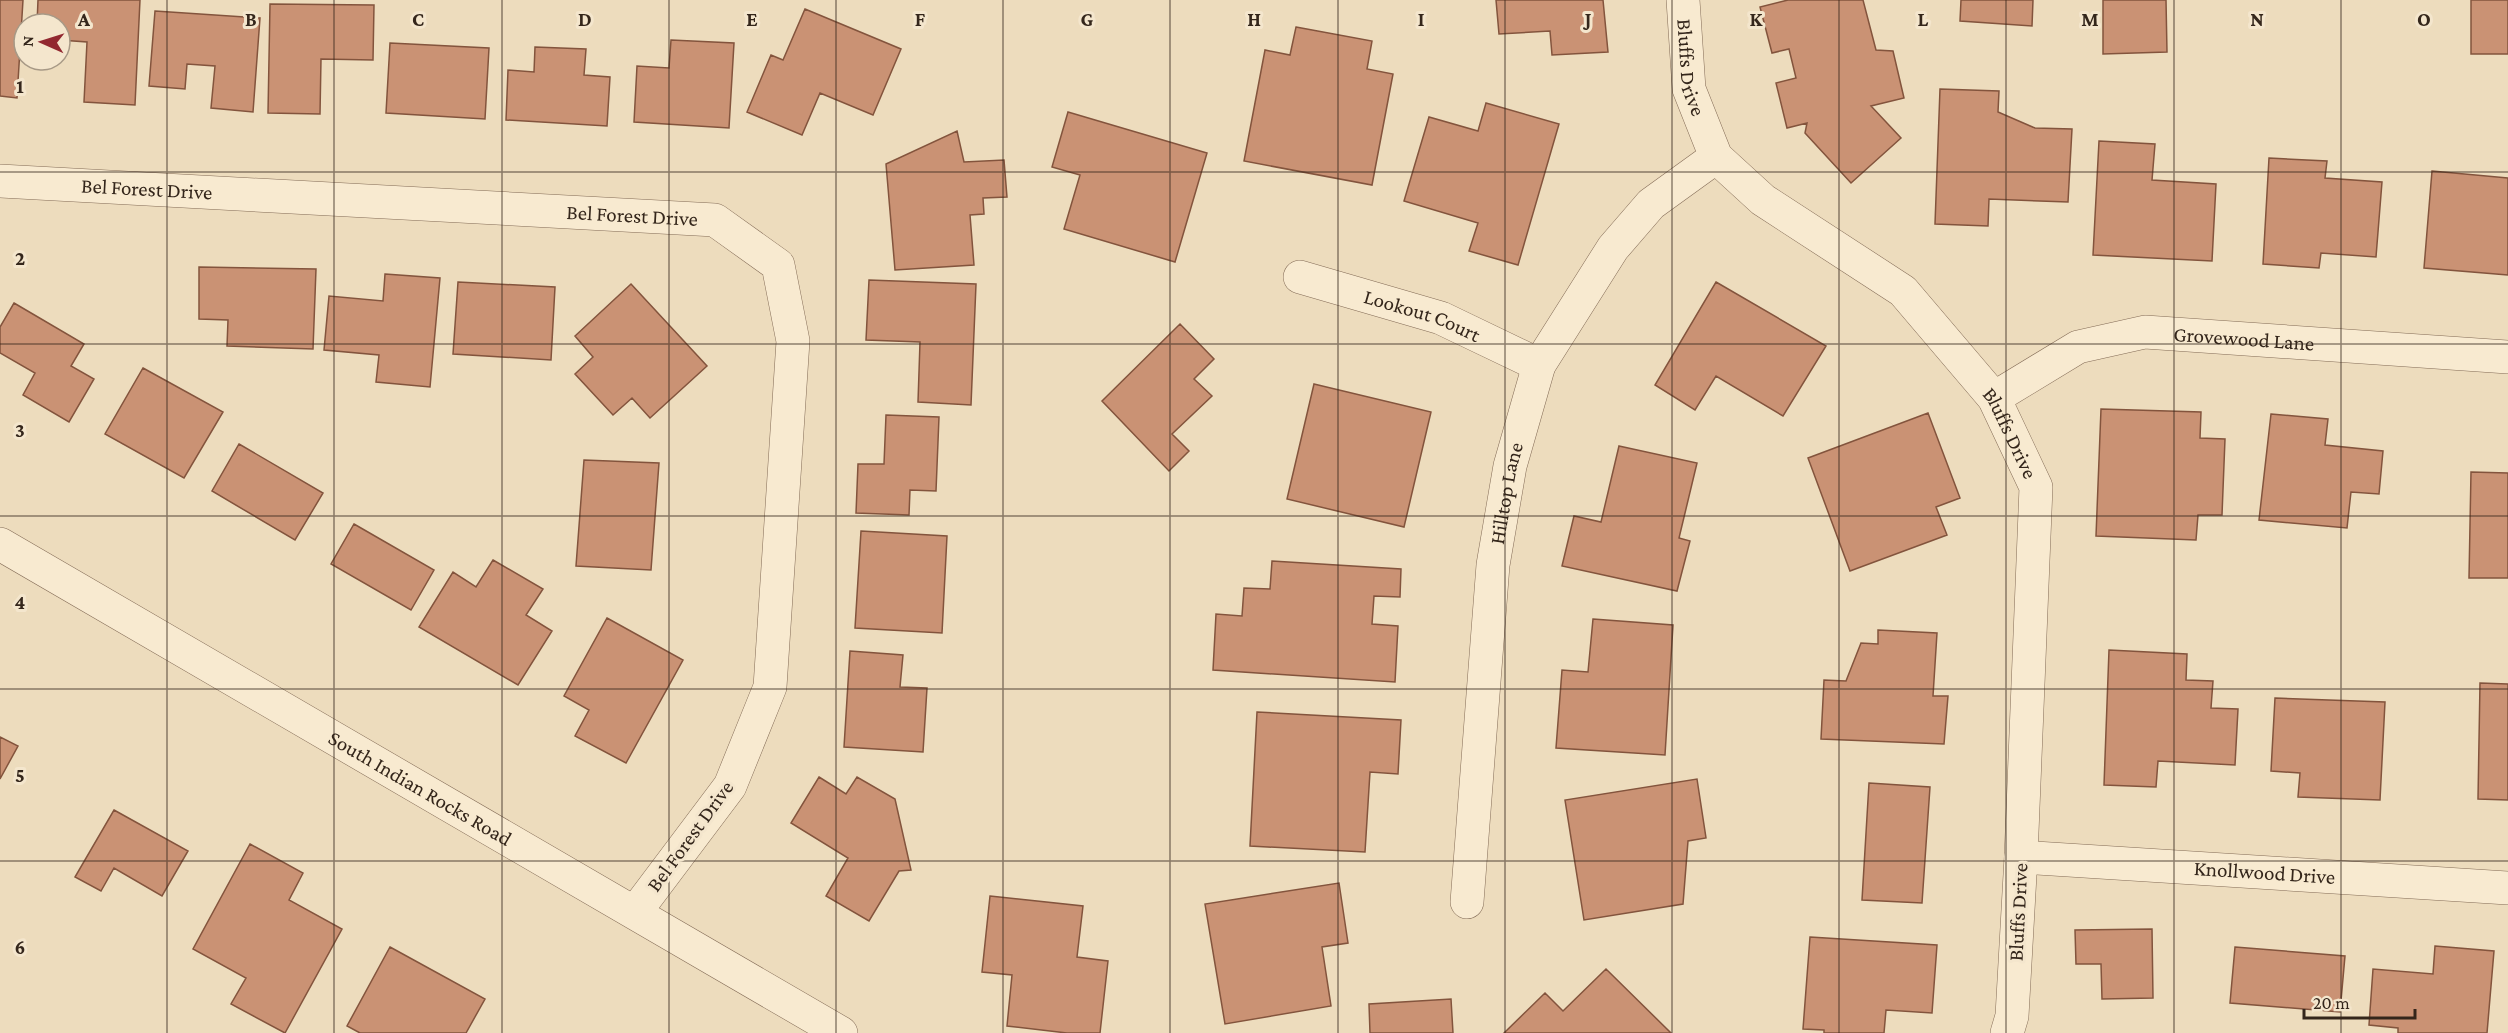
<svg xmlns="http://www.w3.org/2000/svg" width="2508" height="1033" viewBox="0 0 2508 1033" font-family="'Crimson Pro',serif">
	<style>
		.building { fill: #ca9274; stroke: #83543d; stroke-width: 1.5 }
		.lines { fill: none; stroke-linecap: round; stroke-linejoin: round }
		.minor-casing { stroke: #846c57; stroke-width: 34 }
		.minor { stroke: #f8ead0; stroke-width: 33 }
		.grid { fill: none; stroke: #34261b; stroke-width: 1.5; stroke-opacity: 0.55 }
		.labels { text-anchor: middle; stroke-width: 6; stroke-linejoin: round; paint-order: stroke }
		.street-label { font-size: 21px; fill: #34261b; stroke: #f4e6cd }
		.grid-label { font-size: 20px; text-anchor: middle; font-weight: bold; fill: #34261b; stroke: #f4e6cd; stroke-width: 6; stroke-linejoin: round; paint-order: stroke }
	</style>
	<rect width="100%" height="100%" fill="#eddcbd"/>
	<!-- building -->
	<path class="building" d="M0,0H23L17,98L0,96Z
		M38,0H140L135,105L84,102L87,42L60,40V24H37Z
		M1496,0H1603L1608,52L1552,55L1550,31L1499,34Z
		M1788,0H1863L1876,50L1893,51L1904,98L1871,106L1901,138L1851,183L1805,133L1807,123L1787,128L1776,83L1796,78L1789,49L1772,53L1760,7Z
		M1961,0H2033L2032,26L1960,21Z
		M2103,0H2166L2167,52L2103,54Z
		M2471,0H2508V54H2471Z
		M270,4L374,5L373,60L321,59L320,114L268,113Z
		M805,9L901,49L873,115L820,93L802,135L747,112L771,55L783,60Z
		M155,11L260,18L253,112L211,108L215,66L187,64L185,89L149,86Z
		M1296,27L1372,41L1367,69L1393,74L1372,185L1244,161L1265,50L1290,55Z
		M671,40L734,43L729,128L634,122L637,66L669,68Z
		M390,43L489,48L485,119L386,113Z
		M535,47L586,49L584,75L610,77L607,126L506,120L508,70L534,72Z
		M1940,89L1999,91L1998,112L2035,128L2072,129L2068,202L1989,199L1988,226L1935,224Z
		M1486,103L1559,124L1518,265L1469,251L1478,223L1404,201L1429,117L1478,131Z
		M1068,112L1207,153L1175,262L1064,229L1080,175L1052,167Z
		M957,131L964,162L1004,160L1007,197L983,198L984,214L970,215L974,265L895,270L886,164Z
		M2099,141L2155,144L2152,180L2216,184L2212,261L2093,255Z
		M2269,158L2327,161L2325,178L2382,182L2376,257L2321,253L2319,268L2263,264Z
		M2432,171L2508,178V275L2424,268Z
		M199,267L316,269L313,349L227,346L228,320L199,319Z
		M385,274L440,278L430,387L376,382L379,355L324,350L329,296L383,301Z
		M869,280L976,284L971,405L918,402L920,342L866,340Z
		M458,282L555,287L551,360L453,354Z
		M1716,282L1826,346L1783,416L1716,376L1695,410L1655,385Z
		M631,284L707,366L650,418L632,398L613,415L575,374L593,357L575,336Z
		M14,303L84,344L71,366L94,379L69,422L23,395L35,373L0,353V327Z
		M1180,324L1214,359L1194,379L1212,396L1172,434L1189,451L1169,471L1102,401Z
		M143,368L223,412L184,478L105,434Z
		M1314,384L1431,412L1404,527L1287,499Z
		M2101,409L2201,412L2200,438L2225,439L2222,515H2198L2196,540L2096,536Z
		M1928,413L1960,498L1936,507L1947,535L1850,571L1808,458Z
		M2271,414L2328,419L2325,445L2383,451L2379,494L2351,492L2347,528L2259,520Z
		M886,415L939,417L936,491L910,490L909,515L856,513L858,464H884Z
		M239,444L323,493L295,540L212,491Z
		M1619,446L1697,463L1679,538L1690,541L1677,591L1562,566L1574,516L1601,522Z
		M584,460L659,463L651,570L576,566Z
		M2471,472L2508,473V578H2469Z
		M354,524L434,570L411,610L331,564Z
		M861,531L947,536L942,633L855,628Z
		M493,560L543,589L526,615L552,631L518,685L419,627L453,572L476,587Z
		M1272,561L1401,569L1400,597L1374,596L1372,624L1398,626L1395,682L1213,670L1216,614L1242,616L1244,588L1270,589Z
		M607,618L683,660L626,763L575,736L589,710L564,696Z
		M1593,619L1673,625L1665,755L1556,748L1562,670L1588,672Z
		M1878,630L1937,633L1933,696H1948L1944,744L1821,739L1824,680L1846,681L1861,643L1878,644Z
		M2109,650L2187,654L2186,680L2213,681L2211,708L2238,709L2235,765L2158,761L2156,787L2104,785Z
		M850,651L903,655L900,687L927,688L923,752L844,747Z
		M2480,683L2508,684V800L2478,799Z
		M2275,698L2385,702L2380,800L2298,797L2300,773L2271,771Z
		M1257,712L1401,720L1398,774L1370,772L1365,852L1250,846Z
		M0,737L18,746L0,779Z
		M819,777L846,794L857,777L895,799L911,870L899,871L869,921L826,896L848,858L791,823Z
		M1697,779L1706,838L1688,841L1683,904L1584,920L1565,800Z
		M1869,783L1930,787L1922,903L1862,900Z
		M114,810L188,851L162,896L114,868L101,891L75,877Z
		M250,844L303,873L289,900L342,929L285,1033L231,1004L246,978L193,949Z
		M1339,883L1348,943L1322,947L1331,1006L1225,1024L1205,904Z
		M990,896L1083,906L1077,957L1108,961L1100,1033H1067L1007,1026L1012,975L982,972Z
		M2152,929L2153,998L2102,999L2101,964H2076L2075,930Z
		M1810,937L1937,945L1932,1013L1886,1010L1884,1033H1824V1030L1803,1029Z
		M2435,946L2494,951L2487,1033H2398V1028L2369,1025L2373,969L2433,974Z
		M390,947L485,999L466,1033H360L347,1026Z
		M2235,947L2345,956L2340,1012L2230,1003Z
		M1606,969L1671,1033H1504L1545,993L1563,1011Z
		M1451,999L1453,1033H1370L1369,1004Z"/>
	<g class="lines">
		<!-- minor casing -->
		<g class="minor-casing">
			<g id="minor">
				<path id="s1" d="M1683,0L1689,89L1716,157L1763,200L1903,291L1994,398L2036,487L2021,857L2012,1016L2007,1033"/>
				<path id="s2" d="M0,181L715,220L778,265L793,341L770,687L730,786L636,911"/>
				<path id="s3" d="M1300,277L1441,318L1539,365"/>
				<path id="s4" d="M1994,398L2078,347L2145,332L2508,357"/>
				<path id="s5" d="M0,544L841,1033"/>
				<path id="s6" d="M2021,857L2508,888"/>
				<path id="s7" d="M1467,902L1493,565L1510,466L1539,365L1613,248L1651,204L1716,157"/>
			</g>
		</g>
		<!-- minor -->
		<use href="#minor" class="minor"/>
	</g>
	<!-- grid -->
	<path class="grid" d="M167,0V1033M334,0V1033M502,0V1033M669,0V1033M836,0V1033M1003,0V1033M1170,0V1033M1338,0V1033M1505,0V1033M1672,0V1033M1839,0V1033M2006,0V1033M2174,0V1033M2341,0V1033M0,172H2508M0,344H2508M0,516H2508M0,689H2508M0,861H2508"/>
	<g class="labels">
		<!-- street labels -->
		<g class="street-label">
			<text dy="7" stroke="none"><textPath href="#s1" startOffset="68">Bluffs Drive</textPath></text>
			<text dy="7" stroke="none"><textPath href="#s2" startOffset="147">Bel Forest Drive</textPath></text>
			<text dy="7" stroke="none"><textPath href="#s2" startOffset="633">Bel Forest Drive</textPath></text>
			<text dy="7" stroke="none"><textPath href="#s3" startOffset="128">Lookout Court</textPath></text>
			<text dy="7" stroke="none"><textPath href="#s4" startOffset="266">Grovewood Lane</textPath></text>
			<text dy="7" stroke="none"><textPath href="#s1" startOffset="572">Bluffs Drive</textPath></text>
			<text dy="7" stroke="none"><textPath href="#s7" startOffset="411">Hilltop Lane</textPath></text>
			<text dy="7" stroke="none"><textPath href="#s5" startOffset="486">South Indian Rocks Road</textPath></text>
			<text transform="translate(690 836) rotate(-54)" y="7">Bel Forest Drive</text>
			<text dy="7" stroke="none"><textPath href="#s6" startOffset="244">Knollwood Drive</textPath></text>
			<text transform="translate(2018 912) rotate(-87)" y="7">Bluffs Drive</text>
		</g>
	</g>
	<g class="grid-label">
		<text x="84" y="26">A</text>
		<text x="251" y="26">B</text>
		<text x="418" y="26">C</text>
		<text x="585" y="26">D</text>
		<text x="752" y="26">E</text>
		<text x="920" y="26">F</text>
		<text x="1087" y="26">G</text>
		<text x="1254" y="26">H</text>
		<text x="1421" y="26">I</text>
		<text x="1588" y="26">J</text>
		<text x="1756" y="26">K</text>
		<text x="1923" y="26">L</text>
		<text x="2090" y="26">M</text>
		<text x="2257" y="26">N</text>
		<text x="2424" y="26">O</text>
		<text x="20" y="93">1</text>
		<text x="20" y="265">2</text>
		<text x="20" y="437">3</text>
		<text x="20" y="609">4</text>
		<text x="20" y="782">5</text>
		<text x="20" y="954">6</text>
	</g>
	<!-- north arrow -->
	<g transform="translate(42 42) rotate(273)"><circle r="28" fill="#f4e6cd" stroke="#a79986" stroke-width="1.5"/>
	<path d="M0-4.5L10 22L0 15L-10 22Z" fill="#922830"/>
	<text y="-9" font-size="16" font-weight="bold" text-anchor="middle" fill="#34261b">N</text>
	</g>
	<!-- scale -->
	<path d="M2304 1009v9h111v-9" fill="none" stroke="#34261b" stroke-width="3"/>
	<text x="2313" y="1009" font-size="18" fill="#34261b" stroke="#f4e6cd" stroke-width="4.5" paint-order="stroke">20 m</text>
</svg>
